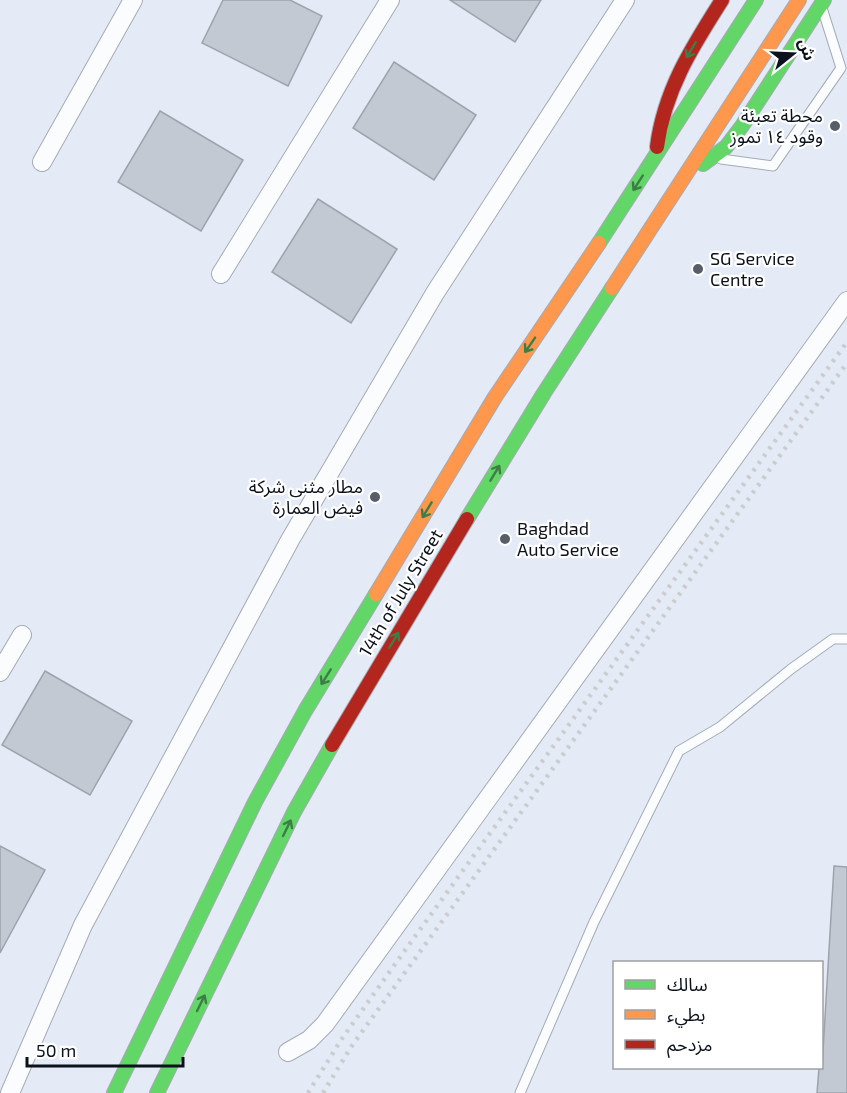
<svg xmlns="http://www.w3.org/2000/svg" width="847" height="1093" viewBox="0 0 847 1093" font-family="'Exo 2','Noto Sans Arabic',sans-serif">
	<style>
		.building { fill: #c3c9d3; stroke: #9da3ad; stroke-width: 1.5 }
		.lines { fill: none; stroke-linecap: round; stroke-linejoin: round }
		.lane-casing { stroke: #a5abb5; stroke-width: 11 }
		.street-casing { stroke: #a5abb5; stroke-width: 20 }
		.fast-casing { stroke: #a5abb5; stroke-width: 16 }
		.slow-casing { stroke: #a5abb5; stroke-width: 16 }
		.jam-casing { stroke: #a5abb5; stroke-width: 16 }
		.lane { stroke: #fbfcfe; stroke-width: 9 }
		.street { stroke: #fbfcfe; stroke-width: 18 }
		.fast { stroke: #63d668; stroke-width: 14 }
		.slow { stroke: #ff974d; stroke-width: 14 }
		.jam { stroke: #b3261e; stroke-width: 14 }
		.rail { stroke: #cbcccf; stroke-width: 4.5; stroke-dasharray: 3 6; stroke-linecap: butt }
		.oneway { stroke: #3c7e46 }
		.poi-dot { fill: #585e68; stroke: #fff; stroke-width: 2 }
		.labels { text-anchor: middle; stroke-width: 4.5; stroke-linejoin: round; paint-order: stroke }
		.poi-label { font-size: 18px; fill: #0c121c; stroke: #fff; text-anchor: end }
		.street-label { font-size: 18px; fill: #0c121c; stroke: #fff }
	</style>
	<rect width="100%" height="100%" fill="#e5ebf6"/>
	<!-- building -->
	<path class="building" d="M223,0H290L322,16L288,86L202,43Z
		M450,0H541L515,42Z
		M394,62L476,115L434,180L353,128Z
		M160,111L243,160L201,231L118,182Z
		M318,199L397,249L351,323L272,272Z
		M45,671L132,721L90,795L2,745Z
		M0,846L45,870L0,953Z
		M834,866L847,867V1093H817L819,1068H822Z"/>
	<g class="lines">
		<!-- lane casing -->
		<g class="lane-casing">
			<path id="lane" d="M721,159L773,166L841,68L823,11
				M520,1093L594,922L679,751L720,727L791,669L833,639H847"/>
		</g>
		<!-- street casing -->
		<g class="street-casing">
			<path id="street" d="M42,162L133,0
				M221,274L390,0
				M0,672L22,635
				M288,1052L309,1040L325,1024L847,301
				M10,1093L83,925L290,540L435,293L625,0"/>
		</g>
		<!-- fast casing -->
		<g class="fast-casing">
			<path id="fast" d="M703,164L726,147L742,126L824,0
				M599,243L756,0
				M467,519L544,393L612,288
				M114,1093L255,802L305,711L376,594
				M157,1093L294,812L332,745"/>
		</g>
		<!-- slow casing -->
		<g class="slow-casing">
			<path id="slow" d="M612,288L799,0
				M376,594L495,397L599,243"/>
		</g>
		<!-- jam casing -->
		<g class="jam-casing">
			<path id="jam" d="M657,147C664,91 692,47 722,0
				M332,745L467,519"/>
		</g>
		<!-- lane -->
		<use href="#lane" class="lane"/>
		<!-- street -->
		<use href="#street" class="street"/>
		<!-- fast -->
		<use href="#fast" class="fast"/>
		<!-- slow -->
		<use href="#slow" class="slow"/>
		<!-- jam -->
		<use href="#jam" class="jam"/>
		<!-- rail -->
		<path class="rail" d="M308,1093L341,1040L403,953L847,342
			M323,1093L351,1047L414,960L847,363"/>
	</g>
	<!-- one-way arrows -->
	<defs><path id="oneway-shaft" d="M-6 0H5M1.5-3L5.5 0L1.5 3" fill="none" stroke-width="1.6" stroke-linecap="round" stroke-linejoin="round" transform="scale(1.5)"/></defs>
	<g class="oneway">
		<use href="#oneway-shaft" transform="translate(691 50) rotate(121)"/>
		<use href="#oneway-shaft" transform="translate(638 183) rotate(123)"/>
		<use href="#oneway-shaft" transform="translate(530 345) rotate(125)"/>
		<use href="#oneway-shaft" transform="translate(495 473) rotate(-59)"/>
		<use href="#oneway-shaft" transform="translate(427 510) rotate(121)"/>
		<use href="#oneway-shaft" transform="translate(394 640) rotate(-59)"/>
		<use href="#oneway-shaft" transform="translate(326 677) rotate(122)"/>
		<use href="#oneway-shaft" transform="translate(287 828) rotate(-64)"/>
		<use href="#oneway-shaft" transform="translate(201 1003) rotate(-64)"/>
	</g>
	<!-- markers -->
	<g class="poi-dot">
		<circle cx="835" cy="126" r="6"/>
		<circle cx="698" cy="269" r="6"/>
		<circle cx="375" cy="497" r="6"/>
		<circle cx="505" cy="539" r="6"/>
	</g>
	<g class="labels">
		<!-- poi labels -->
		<g class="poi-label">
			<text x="823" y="122">محطة تعبئة<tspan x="823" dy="21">وقود ١٤ تموز</tspan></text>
			<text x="710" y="265" text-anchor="start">SG Service<tspan x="710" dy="21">Centre</tspan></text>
			<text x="363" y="493">مطار مثنى شركة<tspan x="363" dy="21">فيض العمارة</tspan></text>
			<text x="517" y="535" text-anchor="start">Baghdad<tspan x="517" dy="21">Auto Service</tspan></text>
		</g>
		<!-- street labels -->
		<g class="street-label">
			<text transform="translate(401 593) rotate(-59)" y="6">14th of July Street</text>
		</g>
	</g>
	<!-- legend -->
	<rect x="613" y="961" width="210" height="108" fill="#ffffff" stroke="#9ea0a4" stroke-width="1.5"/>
	<rect x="625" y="980" width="30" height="9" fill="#63d668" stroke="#9ea0a4" stroke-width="1.5"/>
	<text x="667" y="991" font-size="18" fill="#0c121c">سالك</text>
	<rect x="625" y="1010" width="30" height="9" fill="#ff974d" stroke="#9ea0a4" stroke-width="1.5"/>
	<text x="667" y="1021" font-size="18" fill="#0c121c">بطيء</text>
	<rect x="625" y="1040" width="30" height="9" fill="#b3261e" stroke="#9ea0a4" stroke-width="1.5"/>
	<text x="667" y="1051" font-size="18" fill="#0c121c">مزدحم</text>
	<!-- north arrow -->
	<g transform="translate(793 54) rotate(72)" stroke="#ffffff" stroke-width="4.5" paint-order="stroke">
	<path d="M0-4.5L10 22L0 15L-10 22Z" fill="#0c121c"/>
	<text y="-9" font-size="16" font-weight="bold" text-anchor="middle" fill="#0c121c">ش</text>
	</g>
	<!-- scale -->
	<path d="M27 1057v9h156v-9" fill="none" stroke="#0c121c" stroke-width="3"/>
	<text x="36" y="1057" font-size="18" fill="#0c121c" stroke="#ffffff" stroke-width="4.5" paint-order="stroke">50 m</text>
</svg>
